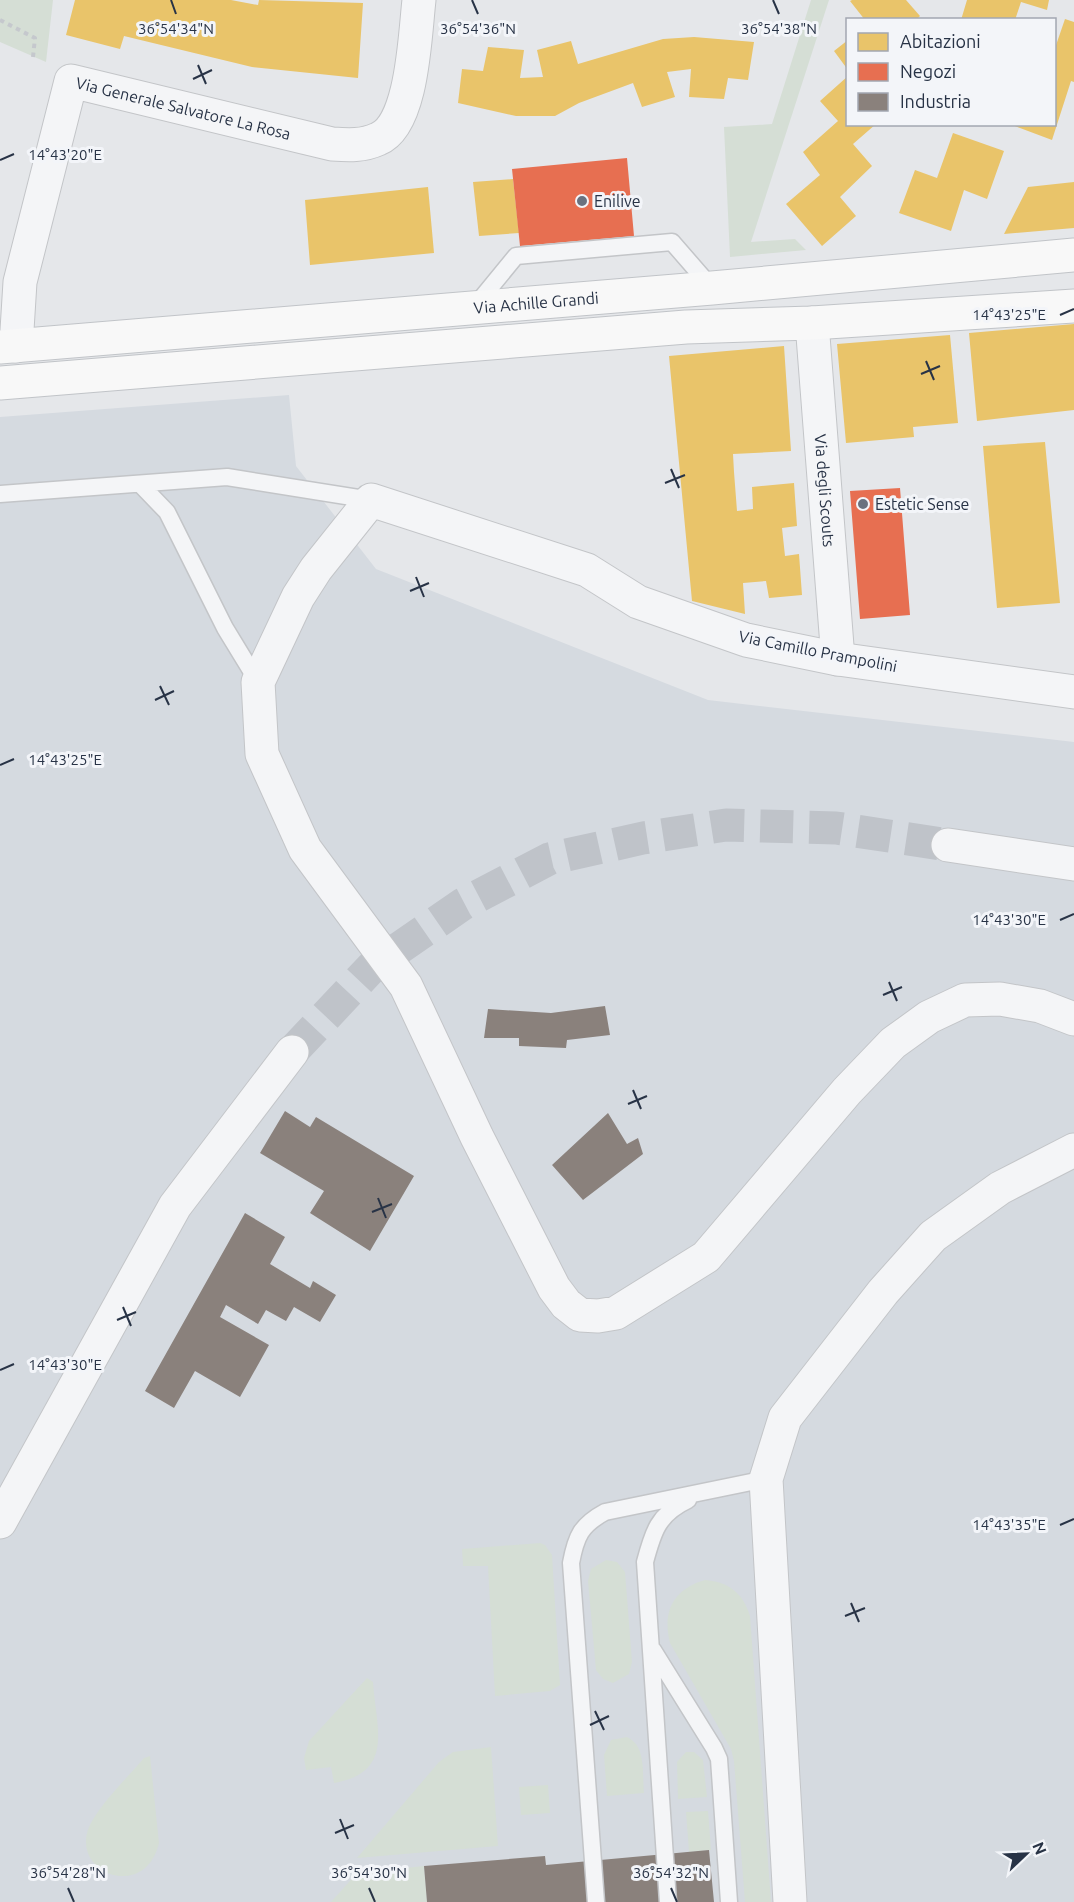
<svg xmlns="http://www.w3.org/2000/svg" width="1074" height="1902" viewBox="0 0 1074 1902" font-family="Ubuntu,sans-serif">
	<style>
		.built { fill: #d5dae0 }
		.green { fill: #d5ded5 }
		.homes { fill: #e9c46a }
		.shops { fill: #e76f51 }
		.industry { fill: #8a817c }
		.lines { fill: none; stroke-linecap: round; stroke-linejoin: round }
		.street-tunnel { stroke: #bfc3c9; stroke-width: 33; stroke-dasharray: 33 16; stroke-linecap: butt }
		.lane-casing { stroke: #c3c5c8; stroke-width: 19 }
		.street-casing { stroke: #c3c5c8; stroke-width: 35 }
		.primary-casing { stroke: #c1c4c8; stroke-width: 35 }
		.path { stroke: #c5c8cd; stroke-width: 4; stroke-dasharray: 4.5 4.5; stroke-linecap: butt }
		.lane { stroke: #f4f5f7; stroke-width: 16 }
		.street { stroke: #f4f5f7; stroke-width: 33 }
		.primary { stroke: #f8f8f8; stroke-width: 33 }
		.ticks { fill: none; stroke: #283346; stroke-width: 2 }
		.poi-dot { fill: #6a727f; stroke: #f3f5f9; stroke-width: 2 }
		.labels { text-anchor: middle; stroke-width: 6; stroke-linejoin: round; paint-order: stroke }
		.street-label { font-size: 16px; fill: #283346; stroke: #f3f5f9 }
		.poi-label { font-size: 16px; fill: #283346; stroke: #f3f5f9; text-anchor: start }
		.ticks-label { font-size: 15px; text-anchor: middle; fill: #283346; stroke: #f3f5f9; stroke-width: 6; stroke-linejoin: round; paint-order: stroke }
	</style>
	<rect width="100%" height="100%" fill="#e5e7ea"/>
	<!-- built -->
	<path class="built" d="M289,395L296,466L376,569L708,700L1074,742V1902H0V417Z"/>
	<!-- green -->
	<path class="green" d="M0,0H53L46,62L0,42Z
		M811,0H829L751,242L795,239L806,250L730,257L724,127L772,124Z
		M540,1543L545,1545L552,1555L560,1685L550,1691L495,1696L488,1566H463L462,1549Z
		M606,1560L617,1562L625,1572L632,1662L629,1674L613,1683L603,1679L596,1670L588,1581L591,1569Z
		M705,1580C729,1582 743,1593 750,1616L771,1902H745L734,1761L731,1749L670,1643C662,1612 673,1589 705,1580Z
		M367,1678L373,1682C376,1728 395,1772 334,1783L331,1767L306,1770L304,1758L309,1741Z
		M627,1737C647,1746 642,1775 644,1793L607,1796L604,1755L611,1740Z
		M491,1747L498,1846L357,1858L439,1762L453,1752Z
		M686,1752H694L703,1760L707,1797L678,1799L677,1762Z
		M150,1756L159,1843C145,1902 70,1873 89,1827C99,1805 128,1777 144,1758Z
		M548,1785L550,1813L521,1815L519,1787Z
		M708,1811L711,1850L689,1852L686,1812Z
		M424,1866L427,1902H331L357,1873Z"/>
	<!-- homes -->
	<path class="homes" d="M75,0H231L258,5L259,0L363,3L358,78L252,67L124,36L120,49L66,35Z
		M852,0H906L920,16L916,20H865L850,1Z
		M967,0H1049L1047,10L1021,2L1015,20H961Z
		M1065,19L1074,22V82L1071,81L1052,140L1012,125L1054,124V51Z
		M694,37L754,42L748,80L728,78L724,99L689,97L691,69L667,72L675,97L642,107L633,83L579,103L555,116H516L458,103L462,69L483,71L488,47L524,50L520,78L543,77L537,50L571,41L578,64L663,39Z
		M848,40V70L834,51Z
		M848,76V124H876L853,144L872,166L840,197L856,216L822,246L786,204L820,175L803,152L838,121L820,101Z
		M953,133L1004,151L987,199L964,190L951,231L899,213L915,170L937,178Z
		M513,179L519,233L479,236L473,182Z
		M1074,182V228L1004,234L1028,187Z
		M428,187L434,253L310,265L305,200Z
		M1074,324V410L977,421L969,333Z
		M950,335L958,423L913,427L914,437L846,443L837,344Z
		M784,346L791,451L733,454L734,472L737,511L753,509L752,487L794,483L797,526L782,528L785,556L799,554L802,595L769,598L766,581L743,583L745,614L692,601L669,356Z
		M1045,442L1060,603L997,608L983,446Z"/>
	<!-- shops -->
	<path class="shops" d="M627,158L634,236L520,246L512,169Z
		M900,488L910,615L860,619L850,491Z"/>
	<!-- industry -->
	<path class="industry" d="M605,1006L610,1035L567,1040L566,1048L519,1046V1038H484L488,1009L551,1013Z
		M285,1111L310,1127L316,1117L414,1176L370,1251L310,1213L324,1191L260,1153Z
		M608,1113L627,1144L638,1138L643,1154L583,1200L552,1165Z
		M245,1213L285,1237L270,1264L310,1288L313,1281L336,1295L320,1322L294,1307L286,1321L266,1310L258,1324L226,1305L220,1317L269,1345L240,1397L195,1371L174,1408L145,1391Z
		M709,1850L714,1902H427L424,1866L545,1856L546,1865Z"/>
	<g class="lines">
		<!-- street-tunnel -->
		<path class="street-tunnel" d="M292,1052L372,967L463,904L549,859L643,838L726,825L836,828L948,845"/>
		<!-- lane casing -->
		<g class="lane-casing">
			<path id="lane" d="M475,306L516,256L672,242L712,288
				M140,484L167,512L225,628L258,682
				M0,494L227,477L371,500
				M653,1650L714,1748L719,1759L729,1902
				M596,1902L571,1563C576,1536 581,1525 605,1512L766,1479
				M668,1902L645,1562C653,1532 658,1514 688,1500"/>
		</g>
		<!-- street casing -->
		<g class="street-casing">
			<g id="street">
				<path id="s1" d="M812,323L838,659"/>
				<path id="s2" d="M16,346L20,282L71,81L332,144C348,145 363,146 378,139C413,125 415,33 419,0"/>
				<path d="M1074,692L838,659L746,640L638,602L587,570L371,500L316,569L298,597L258,682L262,754L305,849L406,986L477,1137L554,1288L566,1304L580,1315L598,1316L616,1313L706,1257L847,1091L893,1043L929,1017L965,1000L1000,999L1040,1006L1074,1019"/>
				<path d="M948,845L1074,864"/>
				<path d="M0,1522L175,1206L292,1052"/>
				<path d="M790,1902L766,1479L785,1418L883,1292L933,1236L1000,1188L1074,1150"/>
			</g>
		</g>
		<!-- primary casing -->
		<g class="primary-casing">
			<g id="primary">
				<path id="s3" d="M0,347L712,288L1074,255"/>
				<path d="M0,383L686,327L812,323L1074,306"/>
			</g>
		</g>
		<!-- path -->
		<path class="path" d="M0,20L35,38L33,57"/>
		<!-- lane -->
		<use href="#lane" class="lane"/>
		<!-- street -->
		<use href="#street" class="street"/>
		<!-- primary -->
		<use href="#primary" class="primary"/>
	</g>
	<!-- ticks -->
	<path class="ticks" d="M171,0L176,14M472,0L478,14M773,0L779,14M198,65L206,84M193,79L212,70M0,160L14,154M1060,315L1074,309M926,361L934,380M921,374L940,366M671,469L679,488M665,483L685,475M416,577L424,597M410,591L429,583M160,686L169,705M155,700L174,691M0,765L14,759M1060,920L1074,914M889,982L897,1001M883,995L902,987M633,1090L641,1109M628,1104L647,1096M378,1198L386,1218M372,1212L392,1204M123,1307L131,1326M117,1320L136,1312M0,1370L14,1364M1060,1525L1074,1519M851,1603L859,1622M845,1616L865,1608M595,1711L604,1730M590,1725L609,1716M340,1819L348,1839M335,1833L354,1825M68,1888L74,1902M369,1888L375,1902M671,1888L677,1902"/>
	<!-- markers -->
	<g class="poi-dot">
		<circle cx="582" cy="201" r="6"/>
		<circle cx="863" cy="504" r="6"/>
	</g>
	<g class="labels">
		<!-- street labels -->
		<g class="street-label">
			<text dy="6" stroke="none"><textPath href="#s2" startOffset="387">Via Generale Salvatore La Rosa</textPath></text>
			<text dy="6" stroke="none"><textPath href="#s3" startOffset="538">Via Achille Grandi</textPath></text>
			<text dy="6" stroke="none"><textPath href="#s1" startOffset="168">Via degli Scouts</textPath></text>
			<text transform="translate(818 651) rotate(11)" y="6">Via Camillo Prampolini</text>
		</g>
		<!-- poi labels -->
		<g class="poi-label">
			<text x="594" y="207">Enilive</text>
			<text x="875" y="510">Estetic Sense</text>
		</g>
	</g>
	<g class="ticks-label">
		<text x="478" y="34">36°54'36"N</text>
		<text x="779" y="34">36°54'38"N</text>
		<text x="176" y="34">36°54'34"N</text>
		<text x="65" y="160">14°43'20"E</text>
		<text x="1009" y="320">14°43'25"E</text>
		<text x="65" y="765">14°43'25"E</text>
		<text x="1009" y="925">14°43'30"E</text>
		<text x="65" y="1370">14°43'30"E</text>
		<text x="1009" y="1530">14°43'35"E</text>
		<text x="68" y="1878">36°54'28"N</text>
		<text x="369" y="1878">36°54'30"N</text>
		<text x="671" y="1878">36°54'32"N</text>
	</g>
	<!-- legend -->
	<rect x="846" y="18" width="210" height="108" fill="#f3f5f9" stroke="#a2a7b1" stroke-width="1.5"/>
	<rect x="858" y="33" width="30" height="18" fill="#e9c46a" stroke="#a2a7b1" stroke-width="1.5"/>
	<text x="900" y="48" font-size="18" fill="#283346">Abitazioni</text>
	<rect x="858" y="63" width="30" height="18" fill="#e76f51" stroke="#a2a7b1" stroke-width="1.5"/>
	<text x="900" y="78" font-size="18" fill="#283346">Negozi</text>
	<rect x="858" y="93" width="30" height="18" fill="#8a817c" stroke="#a2a7b1" stroke-width="1.5"/>
	<text x="900" y="108" font-size="18" fill="#283346">Industria</text>
	<!-- north arrow -->
	<g transform="translate(1026 1854) rotate(67)" stroke="#f3f5f9" stroke-width="4.5" paint-order="stroke">
	<path d="M0-4.5L10 22L0 15L-10 22Z" fill="#283346"/>
	<text y="-9" font-size="16" font-weight="bold" text-anchor="middle" fill="#283346">N</text>
	</g>
</svg>
